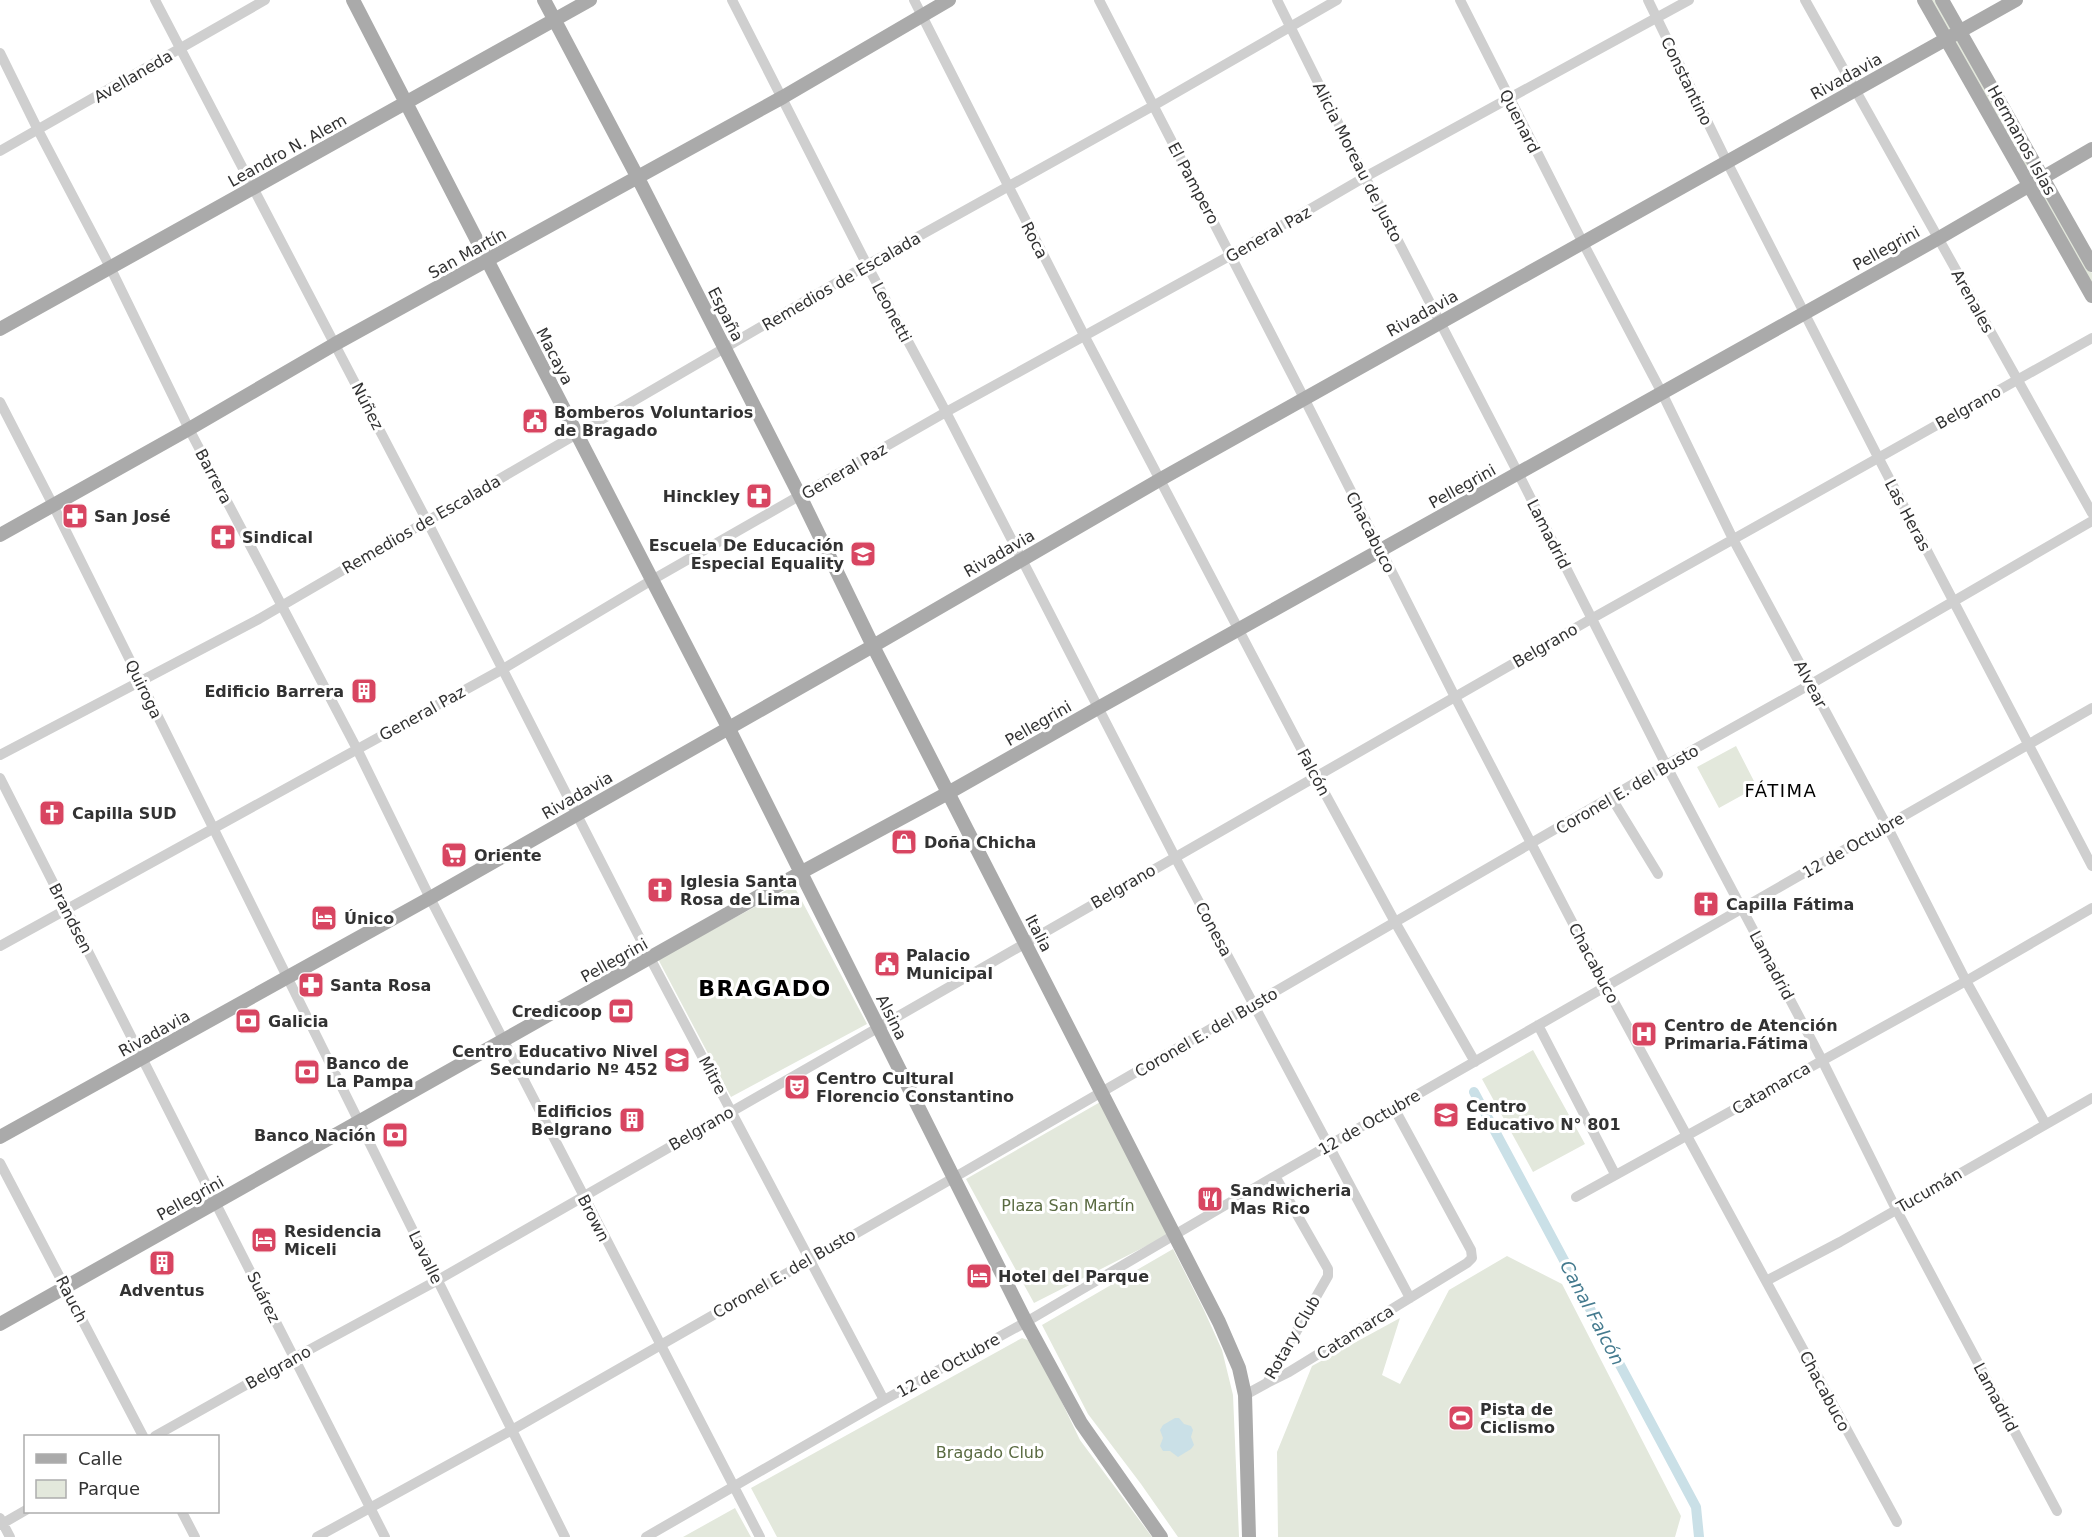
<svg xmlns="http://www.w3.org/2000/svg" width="2092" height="1537" viewBox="0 0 2092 1537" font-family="'DejaVu Sans',sans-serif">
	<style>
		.green { fill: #e3e8dc }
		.water { fill: #cae0e7 }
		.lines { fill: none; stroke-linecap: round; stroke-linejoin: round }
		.canal { stroke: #cae0e7; stroke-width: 10 }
		.minor { stroke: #cfcfcf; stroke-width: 10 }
		.major { stroke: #aaa; stroke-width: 14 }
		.labels { text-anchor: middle; stroke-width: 6; stroke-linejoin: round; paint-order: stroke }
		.street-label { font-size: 16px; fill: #323232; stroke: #fff }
		.poi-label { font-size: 16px; font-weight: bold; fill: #323232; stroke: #fff; text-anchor: start }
		.park-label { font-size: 16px; fill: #5a6b42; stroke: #fff }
		.neighbourhood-label { font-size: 18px; letter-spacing: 1.5px; fill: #000; stroke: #fff }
		.water-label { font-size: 18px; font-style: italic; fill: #457b8f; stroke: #fff }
		.district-label { font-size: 22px; font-weight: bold; letter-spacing: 1.5px; fill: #000; stroke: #fff }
	</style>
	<rect width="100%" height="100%" fill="#fff"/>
	<!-- green -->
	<path class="green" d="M1931,0H1938L2092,273V286Z
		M1736,746L1757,787L1719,808L1697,767Z
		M794,886L867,1024L731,1097L658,959Z
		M1533,1050L1585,1144L1533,1172L1482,1079Z
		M1102,1101L1168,1235L1034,1303L966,1179Z
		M1173,1249L1203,1308L1222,1350L1233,1395L1239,1537H1178L1141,1484L1088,1414L1042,1325Z
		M1507,1256L1562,1284L1681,1516L1675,1537H1278L1277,1452L1312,1366L1400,1318L1382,1375L1400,1384L1449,1290Z
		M1022,1338L1033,1342L1080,1440L1152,1537H777L751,1488Z
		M735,1508L751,1537H683Z"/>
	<!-- water -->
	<path class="water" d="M1175,1418H1179L1184,1424L1191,1426L1193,1430L1191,1437L1194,1445L1191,1449L1178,1457L1170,1451H1163L1160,1446L1163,1438L1160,1430L1163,1425Z"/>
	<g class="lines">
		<!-- canal -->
		<path class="canal" d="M1474,1092L1696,1507L1699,1537"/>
		<!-- minor -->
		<path class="minor" d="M155,0L427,521L650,958L884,1400
			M732,0L867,265L946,412L1175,857L1410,1298
			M914,0L1085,337L1316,777L1395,922L1475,1062
			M1099,0L1304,398L1455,697L1606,987L1897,1522
			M1277,0L1365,177L1518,473L1666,765L1822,1060L1896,1209L2057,1511
			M1460,0L1582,241L1662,393L1733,539L1887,826L1966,981L2045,1123
			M1648,0L1727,162L1878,457L2092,866
			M1805,0L2092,513
			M0,53L38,130L110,267L189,429L357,749L430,898L760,1537
			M0,151L265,0
			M0,402L53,505L565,1537
			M0,755L259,619L867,265L1153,106L1337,0
			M0,778L385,1537
			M1611,797L1658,874
			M0,946L503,669L652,580L946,412L1231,255L1365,177L1689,0
			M1538,1025L1615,1174
			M0,1163L143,1436
			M1576,1197L1966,981L2092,908
			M1766,1281L1840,1242L2092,1098
			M1267,1383L1289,1372L1467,1263L1472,1258L1471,1250L1394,1108
			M1245,1395L1267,1383L1328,1276V1269L1275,1176
			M155,1436L294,1358L438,1280L1591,619L2092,338
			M182,1512L195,1537
			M0,1518L10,1537
			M0,1525L26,1510
			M317,1537L512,1430L955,1177L1666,765L1811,684L2092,521
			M646,1537L884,1400L1026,1322L1275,1176L2092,708"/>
		<!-- major -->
		<path class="major" d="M353,0L728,727L1026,1322L1081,1423L1161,1537
			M544,0L638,178L800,496L873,646L1219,1322L1239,1368L1245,1395L1249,1537
			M1924,0L2092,296
			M1942,0L2092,265
			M0,329L590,0
			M0,535L189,429L335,344L783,97L949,0
			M0,1137L430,898L873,646L1161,479L2016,0
			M0,1324L800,873L948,793L1098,708L1939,238L2092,149"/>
	</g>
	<!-- icons -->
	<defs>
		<g id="civic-square" transform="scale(1.35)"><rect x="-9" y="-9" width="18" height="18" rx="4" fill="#d84561" stroke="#fff"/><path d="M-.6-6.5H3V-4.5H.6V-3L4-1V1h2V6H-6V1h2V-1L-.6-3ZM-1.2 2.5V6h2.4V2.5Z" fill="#fff"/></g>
		<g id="pharmacy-square" transform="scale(1.35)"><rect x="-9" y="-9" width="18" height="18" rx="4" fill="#d84561" stroke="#fff"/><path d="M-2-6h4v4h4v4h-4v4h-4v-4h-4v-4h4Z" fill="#fff"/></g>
		<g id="school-square" transform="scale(1.35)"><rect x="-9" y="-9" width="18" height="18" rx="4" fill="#d84561" stroke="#fff"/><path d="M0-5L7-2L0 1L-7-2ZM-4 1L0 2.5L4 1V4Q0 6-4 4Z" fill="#fff"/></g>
		<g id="building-square" transform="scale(1.35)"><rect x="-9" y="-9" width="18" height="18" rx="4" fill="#d84561" stroke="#fff"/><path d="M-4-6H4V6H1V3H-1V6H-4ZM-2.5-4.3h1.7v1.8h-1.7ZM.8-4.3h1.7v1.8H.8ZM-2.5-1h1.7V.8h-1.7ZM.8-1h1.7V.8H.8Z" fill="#fff"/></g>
		<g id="church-square" transform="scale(1.35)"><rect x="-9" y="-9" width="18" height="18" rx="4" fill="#d84561" stroke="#fff"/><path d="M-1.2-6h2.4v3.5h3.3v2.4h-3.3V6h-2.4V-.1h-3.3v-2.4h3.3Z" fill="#fff"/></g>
		<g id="shop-square" transform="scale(1.35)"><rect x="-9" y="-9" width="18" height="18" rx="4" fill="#d84561" stroke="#fff"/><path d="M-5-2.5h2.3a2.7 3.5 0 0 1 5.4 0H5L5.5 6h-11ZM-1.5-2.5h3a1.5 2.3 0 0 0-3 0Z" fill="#fff"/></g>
		<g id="supermarket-square" transform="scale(1.35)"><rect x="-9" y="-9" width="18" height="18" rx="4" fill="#d84561" stroke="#fff"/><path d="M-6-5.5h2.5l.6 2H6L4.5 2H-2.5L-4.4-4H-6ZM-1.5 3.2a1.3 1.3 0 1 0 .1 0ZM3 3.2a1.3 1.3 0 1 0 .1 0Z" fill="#fff"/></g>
		<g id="hotel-square" transform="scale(1.35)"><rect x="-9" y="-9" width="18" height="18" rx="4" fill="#d84561" stroke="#fff"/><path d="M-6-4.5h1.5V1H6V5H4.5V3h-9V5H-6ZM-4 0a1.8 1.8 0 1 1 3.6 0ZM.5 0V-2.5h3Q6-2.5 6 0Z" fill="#fff"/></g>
		<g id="bank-square" transform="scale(1.35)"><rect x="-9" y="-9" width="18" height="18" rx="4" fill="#d84561" stroke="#fff"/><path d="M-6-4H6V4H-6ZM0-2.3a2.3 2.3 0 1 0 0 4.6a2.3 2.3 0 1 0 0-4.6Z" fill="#fff"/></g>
		<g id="hospital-square" transform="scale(1.35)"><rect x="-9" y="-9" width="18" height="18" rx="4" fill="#d84561" stroke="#fff"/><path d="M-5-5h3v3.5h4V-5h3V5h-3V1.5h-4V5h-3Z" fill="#fff"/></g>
		<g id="theatre-square" transform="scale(1.35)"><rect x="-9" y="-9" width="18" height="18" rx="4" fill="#d84561" stroke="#fff"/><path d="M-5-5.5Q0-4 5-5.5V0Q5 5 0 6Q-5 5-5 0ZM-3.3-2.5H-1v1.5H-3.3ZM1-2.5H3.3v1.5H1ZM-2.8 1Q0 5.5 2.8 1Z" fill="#fff"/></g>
		<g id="restaurant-square" transform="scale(1.35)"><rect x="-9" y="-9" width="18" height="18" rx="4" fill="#d84561" stroke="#fff"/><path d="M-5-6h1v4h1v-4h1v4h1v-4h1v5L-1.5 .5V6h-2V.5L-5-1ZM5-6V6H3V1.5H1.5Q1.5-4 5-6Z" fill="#fff"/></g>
		<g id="stadium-square" transform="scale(1.35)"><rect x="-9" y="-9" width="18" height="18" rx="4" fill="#d84561" stroke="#fff"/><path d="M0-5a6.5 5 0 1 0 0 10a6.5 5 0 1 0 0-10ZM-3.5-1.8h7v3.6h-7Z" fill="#fff"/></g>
	</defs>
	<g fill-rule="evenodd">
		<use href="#civic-square" x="535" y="421"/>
		<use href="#pharmacy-square" x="759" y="496"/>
		<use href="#pharmacy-square" x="75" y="516"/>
		<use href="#pharmacy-square" x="223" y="537"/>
		<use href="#school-square" x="863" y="554"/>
		<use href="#building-square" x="364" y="691"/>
		<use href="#church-square" x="52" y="813"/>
		<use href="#shop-square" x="904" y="842"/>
		<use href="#supermarket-square" x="454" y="855"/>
		<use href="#church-square" x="660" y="890"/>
		<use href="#church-square" x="1706" y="904"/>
		<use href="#hotel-square" x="324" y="918"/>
		<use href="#civic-square" x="887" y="964"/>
		<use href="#pharmacy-square" x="311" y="985"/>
		<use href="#bank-square" x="621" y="1011"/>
		<use href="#bank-square" x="248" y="1021"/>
		<use href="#hospital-square" x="1644" y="1034"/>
		<use href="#school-square" x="677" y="1060"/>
		<use href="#bank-square" x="307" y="1072"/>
		<use href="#theatre-square" x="797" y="1087"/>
		<use href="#school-square" x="1446" y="1115"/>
		<use href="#building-square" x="632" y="1120"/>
		<use href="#bank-square" x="395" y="1135"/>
		<use href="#restaurant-square" x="1210" y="1199"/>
		<use href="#hotel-square" x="264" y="1240"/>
		<use href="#building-square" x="162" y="1263"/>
		<use href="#hotel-square" x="979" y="1276"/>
		<use href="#stadium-square" x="1461" y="1418"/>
	</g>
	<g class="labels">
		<!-- street labels -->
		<g class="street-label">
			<text transform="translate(133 76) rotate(-30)" y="6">Avellaneda</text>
			<text transform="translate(1846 76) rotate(-29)" y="6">Rivadavia</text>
			<text transform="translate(1687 81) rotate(64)" y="6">Constantino</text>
			<text transform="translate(1520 121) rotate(63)" y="6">Quenard</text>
			<text transform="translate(2022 140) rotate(61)" y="6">Hermanos Islas</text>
			<text transform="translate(287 150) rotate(-29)" y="6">Leandro N. Alem</text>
			<text transform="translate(1358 162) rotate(63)" y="6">Alicia Moreau de Justo</text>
			<text transform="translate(1194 183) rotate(62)" y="6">El Pampero</text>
			<text transform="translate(1268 234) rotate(-30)" y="6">General Paz</text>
			<text transform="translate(1035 240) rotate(63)" y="6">Roca</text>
			<text transform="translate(1886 248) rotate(-29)" y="6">Pellegrini</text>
			<text transform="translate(467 253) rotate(-29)" y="6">San Martín</text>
			<text transform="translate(841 281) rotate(-30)" y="6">Remedios de Escalada</text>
			<text transform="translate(1973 301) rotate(61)" y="6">Arenales</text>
			<text transform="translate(892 312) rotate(62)" y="6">Leonetti</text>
			<text transform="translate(1422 313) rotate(-29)" y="6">Rivadavia</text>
			<text transform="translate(726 314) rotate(63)" y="6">España</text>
			<text transform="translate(555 356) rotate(63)" y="6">Macaya</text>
			<text transform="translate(368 406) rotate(63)" y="6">Núñez</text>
			<text transform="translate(1968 407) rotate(-29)" y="6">Belgrano</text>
			<text transform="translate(844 471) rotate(-30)" y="6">General Paz</text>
			<text transform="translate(214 476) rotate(62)" y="6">Barrera</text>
			<text transform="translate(1462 486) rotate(-29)" y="6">Pellegrini</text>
			<text transform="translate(1908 515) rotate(62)" y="6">Las Heras</text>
			<text transform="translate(421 524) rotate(-30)" y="6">Remedios de Escalada</text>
			<text transform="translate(1371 532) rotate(63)" y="6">Chacabuco</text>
			<text transform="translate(1549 534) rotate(63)" y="6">Lamadrid</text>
			<text transform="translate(999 553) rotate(-30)" y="6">Rivadavia</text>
			<text transform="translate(1545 645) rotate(-30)" y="6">Belgrano</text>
			<text transform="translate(1811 684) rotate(62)" y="6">Alvear</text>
			<text transform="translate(144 689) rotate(64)" y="6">Quiroga</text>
			<text transform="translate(422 713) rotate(-29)" y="6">General Paz</text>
			<text transform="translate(1038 723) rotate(-30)" y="6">Pellegrini</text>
			<text transform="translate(1314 772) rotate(62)" y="6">Falcón</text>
			<text transform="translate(1627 789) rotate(-30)" y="6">Coronel E. del Busto</text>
			<text transform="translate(577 795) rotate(-30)" y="6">Rivadavia</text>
			<text transform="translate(1853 845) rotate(-30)" y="6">12 de Octubre</text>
			<text transform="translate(1123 886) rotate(-30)" y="6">Belgrano</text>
			<text transform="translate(71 918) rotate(63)" y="6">Brandsen</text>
			<text transform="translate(1214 929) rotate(62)" y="6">Conesa</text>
			<text transform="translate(1039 933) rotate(63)" y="6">Italia</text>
			<text transform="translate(614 960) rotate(-29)" y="6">Pellegrini</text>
			<text transform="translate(1594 963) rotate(62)" y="6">Chacabuco</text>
			<text transform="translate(1772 965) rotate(62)" y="6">Lamadrid</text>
			<text transform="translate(892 1017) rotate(63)" y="6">Alsina</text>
			<text transform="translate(1206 1032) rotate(-30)" y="6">Coronel E. del Busto</text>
			<text transform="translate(154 1033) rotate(-29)" y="6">Rivadavia</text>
			<text transform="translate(713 1075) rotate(62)" y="6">Mitre</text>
			<text transform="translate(1771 1088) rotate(-30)" y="6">Catamarca</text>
			<text transform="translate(1369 1122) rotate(-30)" y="6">12 de Octubre</text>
			<text transform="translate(701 1128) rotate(-30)" y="6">Belgrano</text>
			<text transform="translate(1929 1190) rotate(-30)" y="6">Tucumán</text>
			<text transform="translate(190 1198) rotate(-29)" y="6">Pellegrini</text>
			<text transform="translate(594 1218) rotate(63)" y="6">Brown</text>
			<text transform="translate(426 1257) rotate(64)" y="6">Lavalle</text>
			<text transform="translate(784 1273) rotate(-30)" y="6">Coronel E. del Busto</text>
			<text transform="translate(264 1297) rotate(64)" y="6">Suárez</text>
			<text transform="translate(72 1299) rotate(63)" y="6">Rauch</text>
			<text transform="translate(1355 1332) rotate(-32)" y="6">Catamarca</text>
			<text transform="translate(1292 1337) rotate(-60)" y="6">Rotary Club</text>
			<text transform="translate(948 1365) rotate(-29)" y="6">12 de Octubre</text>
			<text transform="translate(278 1367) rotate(-29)" y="6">Belgrano</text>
			<text transform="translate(1825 1391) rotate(62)" y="6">Chacabuco</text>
			<text transform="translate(1996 1397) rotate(62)" y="6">Lamadrid</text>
		</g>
		<!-- poi labels -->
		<g class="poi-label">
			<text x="554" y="418">Bomberos Voluntarios<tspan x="554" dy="18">de Bragado</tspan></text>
			<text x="740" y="502" text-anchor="end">Hinckley</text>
			<text x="94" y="522">San José</text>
			<text x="242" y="543">Sindical</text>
			<text x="844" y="551" text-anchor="end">Escuela De Educación<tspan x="844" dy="18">Especial Equality</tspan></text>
			<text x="344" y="697" text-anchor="end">Edificio Barrera</text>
			<text x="72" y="819">Capilla SUD</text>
			<text x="924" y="848">Doña Chicha</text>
			<text x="474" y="861">Oriente</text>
			<text x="680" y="887">Iglesia Santa<tspan x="680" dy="18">Rosa de Lima</tspan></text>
			<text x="1726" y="910">Capilla Fátima</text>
			<text x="344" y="924">Único</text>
			<text x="906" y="961">Palacio<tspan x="906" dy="18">Municipal</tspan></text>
			<text x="330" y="991">Santa Rosa</text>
			<text x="602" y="1017" text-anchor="end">Credicoop</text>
			<text x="268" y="1027">Galicia</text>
			<text x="1664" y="1031">Centro de Atención<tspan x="1664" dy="18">Primaria.Fátima</tspan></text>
			<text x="658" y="1057" text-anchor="end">Centro Educativo Nivel<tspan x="658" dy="18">Secundario Nº 452</tspan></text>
			<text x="326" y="1069">Banco de<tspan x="326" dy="18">La Pampa</tspan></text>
			<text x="816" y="1084">Centro Cultural<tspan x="816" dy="18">Florencio Constantino</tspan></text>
			<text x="1466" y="1112">Centro<tspan x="1466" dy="18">Educativo N° 801</tspan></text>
			<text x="612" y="1117" text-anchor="end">Edificios<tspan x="612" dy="18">Belgrano</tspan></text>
			<text x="376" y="1141" text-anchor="end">Banco Nación</text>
			<text x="1230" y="1196">Sandwicheria<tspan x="1230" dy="18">Mas Rico</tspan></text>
			<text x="284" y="1237">Residencia<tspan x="284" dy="18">Miceli</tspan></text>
			<text x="998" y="1282">Hotel del Parque</text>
			<text x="162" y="1296" text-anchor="middle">Adventus</text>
			<text x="1480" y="1415">Pista de<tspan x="1480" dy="18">Ciclismo</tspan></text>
		</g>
		<!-- park labels -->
		<g class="park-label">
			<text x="1068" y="1211">Plaza San Martín</text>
			<text x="990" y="1458">Bragado Club</text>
		</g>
		<!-- neighbourhood labels -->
		<g class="neighbourhood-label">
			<text x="1781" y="797">FÁTIMA</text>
		</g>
		<!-- water labels -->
		<g class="water-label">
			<text transform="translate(1592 1313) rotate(62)" y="6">Canal Falcón</text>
		</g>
		<!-- district labels -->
		<g class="district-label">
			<text x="765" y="996">BRAGADO</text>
		</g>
	</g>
	<!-- legend -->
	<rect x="24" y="1435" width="195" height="78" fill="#ffffff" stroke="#adadad" stroke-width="1.5"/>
	<rect x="36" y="1454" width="30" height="9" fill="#aaaaaa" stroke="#adadad" stroke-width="1.5"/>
	<text x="78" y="1465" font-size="18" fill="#323232">Calle</text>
	<rect x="36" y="1480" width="30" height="18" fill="#e3e8dc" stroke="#adadad" stroke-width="1.5"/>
	<text x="78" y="1495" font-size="18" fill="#323232">Parque</text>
</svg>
